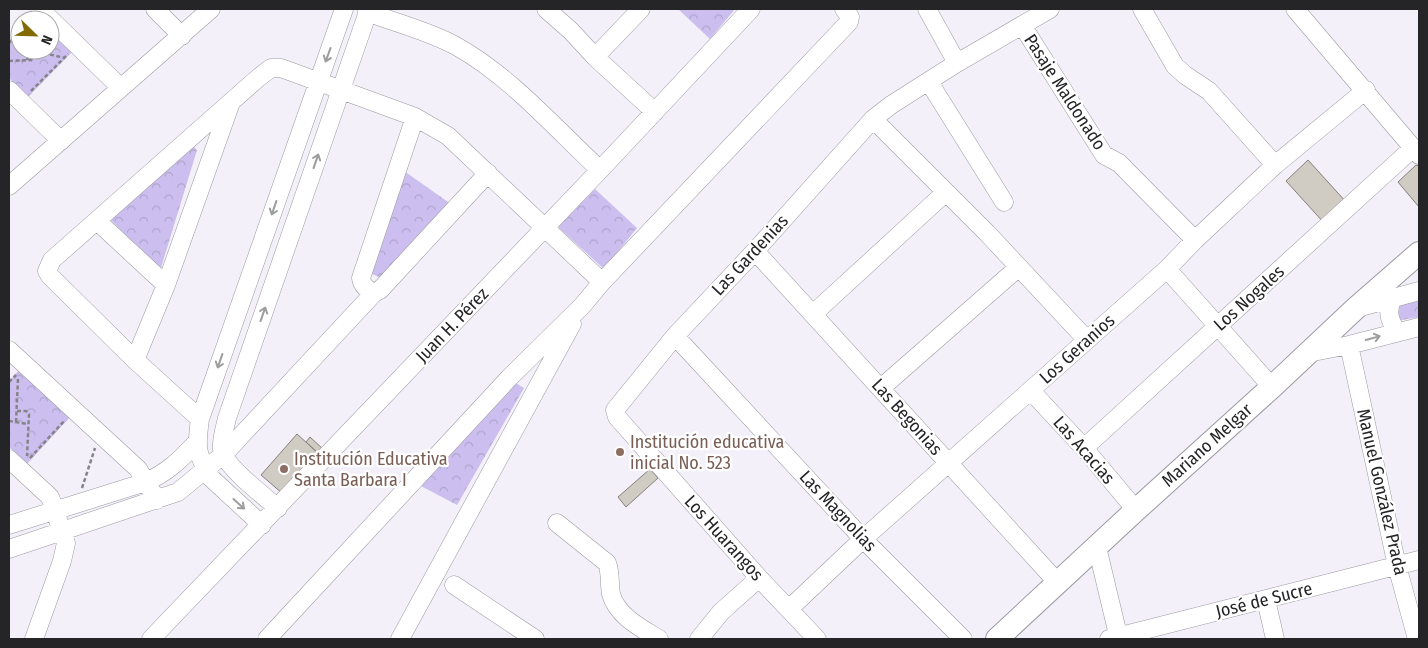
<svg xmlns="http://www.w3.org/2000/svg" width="1428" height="648" viewBox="0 0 1428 648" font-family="'Fira Sans Condensed',sans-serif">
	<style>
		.park { fill: url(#park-crowns) }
		.building { fill: #d0cbc3; stroke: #858079 }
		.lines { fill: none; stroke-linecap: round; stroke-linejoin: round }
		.minor-casing { stroke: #9b99a1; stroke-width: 19 }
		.major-casing { stroke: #9b99a1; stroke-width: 24 }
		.path { stroke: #86848a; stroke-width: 2.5; stroke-dasharray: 4 2.5; stroke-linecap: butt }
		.minor { stroke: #fff; stroke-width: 18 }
		.major { stroke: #fff; stroke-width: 22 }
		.oneway { stroke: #9d9c9e }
		.education-dot { fill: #8d6e63; stroke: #fff; stroke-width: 2 }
		.labels { text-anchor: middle; stroke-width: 4.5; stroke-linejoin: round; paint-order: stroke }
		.street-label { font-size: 18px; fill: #252427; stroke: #fff }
		.education-label { font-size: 18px; fill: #785e54; stroke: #fff; text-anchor: start }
	</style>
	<defs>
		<pattern id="park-crowns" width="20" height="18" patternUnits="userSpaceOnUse" patternTransform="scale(1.25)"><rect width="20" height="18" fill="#ccbfef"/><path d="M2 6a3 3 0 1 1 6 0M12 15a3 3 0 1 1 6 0" fill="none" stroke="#afa4cd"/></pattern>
	</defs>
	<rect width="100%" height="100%" fill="#f3f0fa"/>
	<!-- park -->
	<path class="park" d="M678,9H735L710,39Z
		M50,28L73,51L28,97L9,78V41L20,30V50H50Z
		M193,146L197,150L160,271L110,219Z
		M404,171L451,204L381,278L370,273Z
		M595,189L637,228L604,269L558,227Z
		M1419,298V317L1396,321L1399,304Z
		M20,369L70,417L27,464L9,447V381Z
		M514,382L524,388L457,505L421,486Z"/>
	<!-- building -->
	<path class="building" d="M1308,160L1347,203L1325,224L1286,181Z
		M1416,165L1419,166V207L1398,182Z
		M297,434L319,454L283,494L261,475Z
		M310,437L323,449L319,454L306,442Z
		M650,469L658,478L626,507L618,497Z"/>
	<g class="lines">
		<!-- minor casing -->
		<g class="minor-casing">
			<path id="minor" d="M40,9L121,88
				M155,9L182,36
				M546,9L571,31L595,57L655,112
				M927,9L957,63
				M1142,9L1175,66L1185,75L1209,91L1275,165
				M1295,9L1419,155
				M367,12C396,23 429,31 456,46C510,76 555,128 600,170
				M1022,25L1104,155L1119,163L1195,240
				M595,57L641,9
				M929,82L1004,202
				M9,90L61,141
				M873,119L987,233L1087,340
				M9,186L211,9
				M97,221L166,285
				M755,251L1058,583
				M1167,269L1272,387
				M374,293C367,289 362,286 361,278L415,117
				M1392,299C1387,312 1389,320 1397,332
				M1357,308L1419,291
				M813,314L946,192
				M675,336L863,539L963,639
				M1349,345L1397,566L1417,639
				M9,350L138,469L157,500
				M1308,353L1349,345L1419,327
				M135,360L166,285L230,105
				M881,388L1019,267
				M1031,391L1084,448L1136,510
				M200,419L135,360L50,276L47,271L52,260L258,78L271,68H281L415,117L448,136L602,282
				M1084,448L1413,148
				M9,459L50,497L66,543L62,561L34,639
				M278,508C265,497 223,465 222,449C221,439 225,428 227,418L369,9
				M557,523L607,563C611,573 609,583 611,594C617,616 641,628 659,639
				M9,525L146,482C168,472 180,460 196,443
				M262,525L211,478C196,453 196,448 200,419L344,9
				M1097,547L1119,639
				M9,549L178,492L224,454L374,293L380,290L488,173
				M454,585L535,639
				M1266,600L1275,639
				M789,609L863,539L1167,269L1195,240L1275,165L1366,90
				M151,639L600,170L751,9
				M267,639L509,378L582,306L602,282L849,22L850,17L844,9
				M400,639L572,324
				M699,639L721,612L759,578
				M817,639L759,578L617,417L615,410L675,336L755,251L873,119L891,105L957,63L1050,9
				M1109,639L1419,560"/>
		</g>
		<!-- major casing -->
		<g class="major-casing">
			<path id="major" d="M997,639L1136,510L1272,387L1356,308L1419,253"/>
		</g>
		<!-- path -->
		<path class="path" d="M9,43L20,32
			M31,50L65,58
			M27,60L30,50
			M9,61L33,60L38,52
			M31,91L68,54
			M9,382L16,375
			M17,411H26L29,414L27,456
			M9,421L28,424
			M16,422L18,379
			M30,458L65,420
			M82,488L95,448"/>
		<!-- minor -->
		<use href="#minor" class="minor"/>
		<!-- major -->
		<use href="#major" class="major"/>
	</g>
	<!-- one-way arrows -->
	<defs><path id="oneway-shaft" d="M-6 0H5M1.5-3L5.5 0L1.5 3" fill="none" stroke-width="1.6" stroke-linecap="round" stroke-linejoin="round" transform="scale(1.25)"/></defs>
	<g class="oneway">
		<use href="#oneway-shaft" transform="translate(328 55) rotate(110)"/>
		<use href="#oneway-shaft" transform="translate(316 161) rotate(-71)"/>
		<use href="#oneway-shaft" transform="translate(274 208) rotate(109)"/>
		<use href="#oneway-shaft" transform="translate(263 314) rotate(-71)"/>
		<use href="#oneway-shaft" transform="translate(1373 338) rotate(-15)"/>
		<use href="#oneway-shaft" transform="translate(220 361) rotate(109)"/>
		<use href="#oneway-shaft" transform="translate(239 504) rotate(42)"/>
	</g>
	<!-- markers -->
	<g class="education-dot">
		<circle cx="620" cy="452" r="5"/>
		<circle cx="284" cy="469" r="5"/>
	</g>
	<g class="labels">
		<!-- street labels -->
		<g class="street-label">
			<text transform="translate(1065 92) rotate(57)" y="6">Pasaje Maldonado</text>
			<text transform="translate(750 255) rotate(-47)" y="6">Las Gardenias</text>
			<text transform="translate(1249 298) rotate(-42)" y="6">Los Nogales</text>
			<text transform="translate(452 325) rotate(-46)" y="6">Juan H. Pérez</text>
			<text transform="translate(1077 349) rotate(-42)" y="6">Los Geranios</text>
			<text transform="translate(907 417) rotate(48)" y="6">Las Begonias</text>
			<text transform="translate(1207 445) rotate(-42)" y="6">Mariano Melgar</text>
			<text transform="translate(1084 450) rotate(49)" y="6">Las Acacias</text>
			<text transform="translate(1382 492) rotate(77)" y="6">Manuel González Prada</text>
			<text transform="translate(838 511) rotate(47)" y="6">Las Magnolias</text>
			<text transform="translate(724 538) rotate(48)" y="6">Los Huarangos</text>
			<text transform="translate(1264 600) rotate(-14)" y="6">José de Sucre</text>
		</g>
		<!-- education labels -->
		<g class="education-label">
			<text x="630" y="448">Institución educativa<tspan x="630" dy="21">inicial No. 523</tspan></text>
			<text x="294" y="465">Institución Educativa<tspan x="294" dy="21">Santa Barbara I</tspan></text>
		</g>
	</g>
	<!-- border -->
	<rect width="1428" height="648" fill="none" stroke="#252427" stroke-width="20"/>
	<!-- north arrow -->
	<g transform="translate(35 35) rotate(113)"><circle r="24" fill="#ffffff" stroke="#a8a7a9"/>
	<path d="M0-4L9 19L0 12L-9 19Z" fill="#846a05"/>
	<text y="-8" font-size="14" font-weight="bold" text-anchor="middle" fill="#252427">N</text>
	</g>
</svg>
